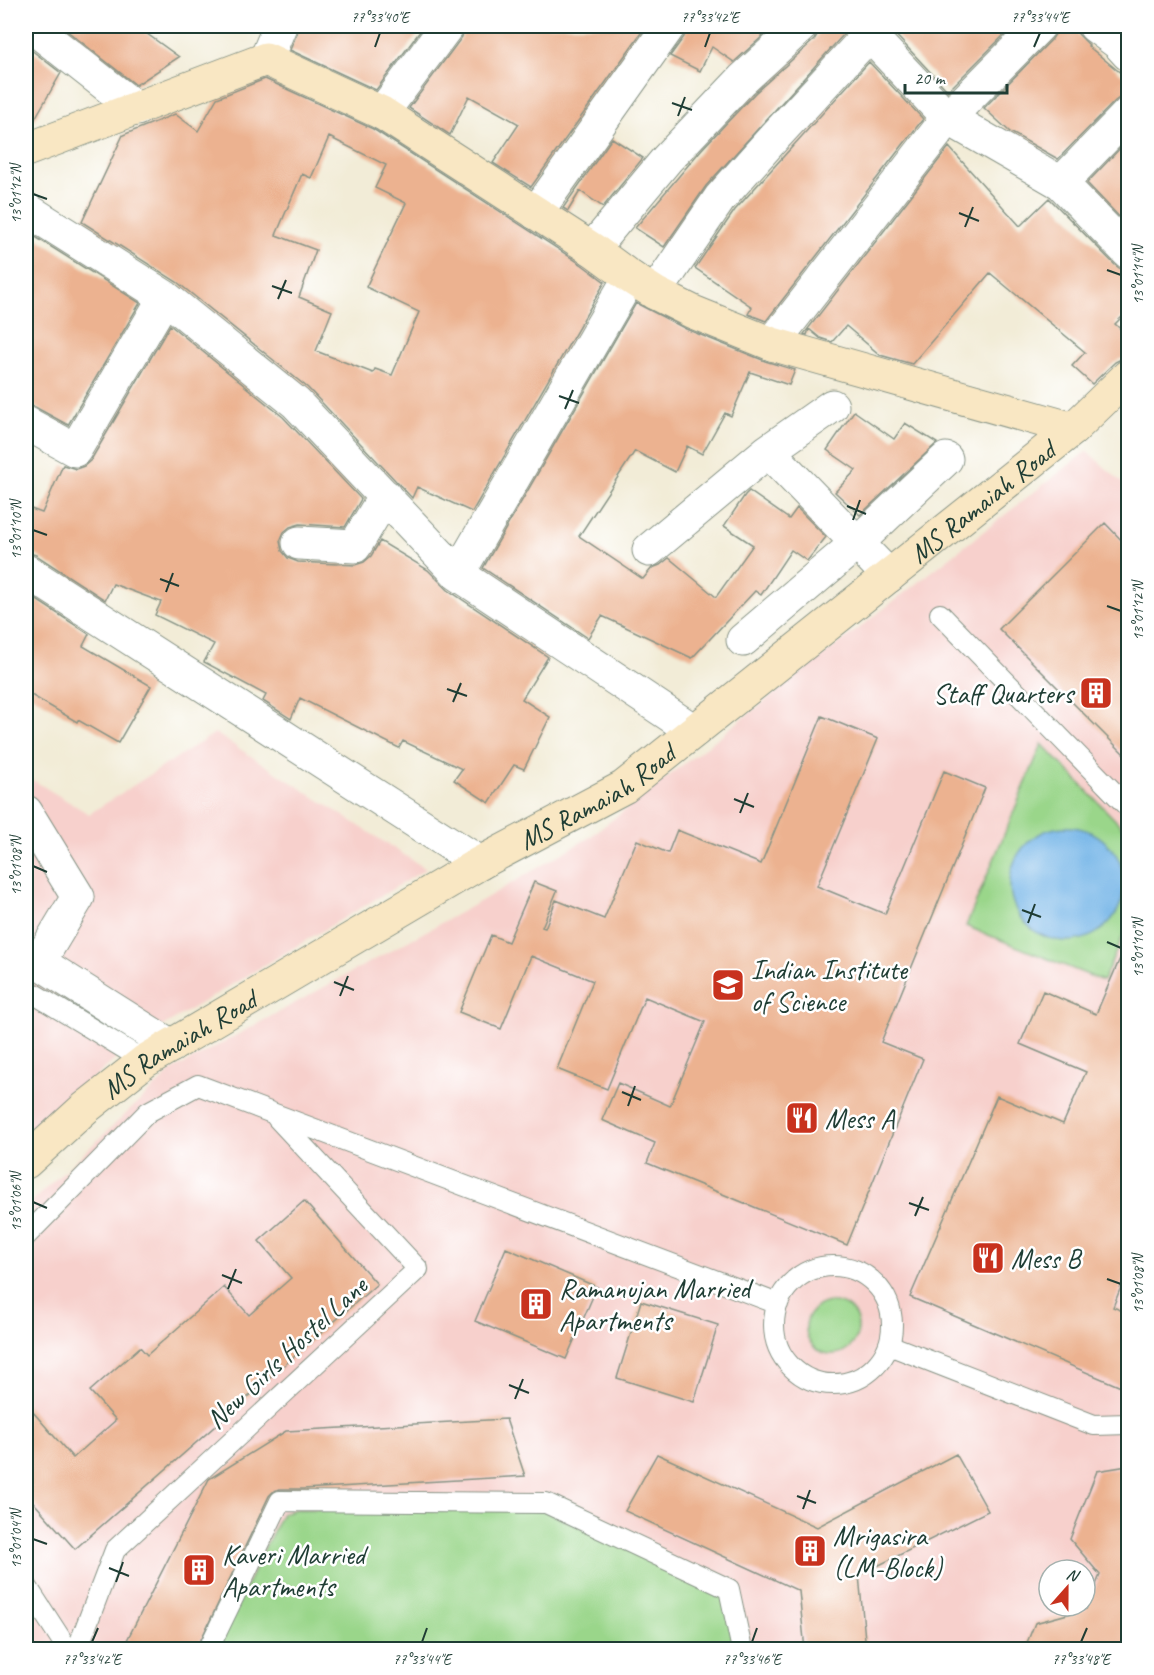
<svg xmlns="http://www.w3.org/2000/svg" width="1154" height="1675" viewBox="0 0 1154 1675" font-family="Caveat,sans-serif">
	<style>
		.built { fill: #f7d0cc; fill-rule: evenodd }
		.green { fill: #9ad68a; stroke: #5c8a5f; stroke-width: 1.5 }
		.water { fill: #72b4e7; stroke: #48788e; stroke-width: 1.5 }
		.building { fill: #ecb290; fill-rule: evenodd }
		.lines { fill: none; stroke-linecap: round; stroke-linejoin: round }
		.lane-casing { stroke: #889486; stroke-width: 22 }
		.street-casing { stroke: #889486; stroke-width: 35 }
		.secondary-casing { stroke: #889486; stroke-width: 35 }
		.lane { stroke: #fff; stroke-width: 20 }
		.street { stroke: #fff; stroke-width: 33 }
		.secondary { stroke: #f9e7c3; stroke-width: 33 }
		.ticks { fill: none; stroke: #1f3d34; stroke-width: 2 }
		.labels { text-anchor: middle; stroke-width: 5; stroke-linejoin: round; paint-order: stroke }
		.street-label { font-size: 28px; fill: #1f3d34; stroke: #fff }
		.poi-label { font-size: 28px; fill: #1f3d34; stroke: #fff; text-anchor: start }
		.neatline { fill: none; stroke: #1f3d34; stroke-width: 2 }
		.ticks-label { font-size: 15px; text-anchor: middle; fill: #1f3d34 }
	</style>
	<rect width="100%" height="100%" fill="#fff"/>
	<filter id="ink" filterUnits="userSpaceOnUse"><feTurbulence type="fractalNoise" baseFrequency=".0167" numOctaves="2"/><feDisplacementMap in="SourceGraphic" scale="12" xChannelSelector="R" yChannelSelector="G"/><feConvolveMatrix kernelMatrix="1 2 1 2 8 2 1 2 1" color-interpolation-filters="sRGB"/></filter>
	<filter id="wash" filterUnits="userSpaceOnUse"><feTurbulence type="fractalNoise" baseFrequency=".008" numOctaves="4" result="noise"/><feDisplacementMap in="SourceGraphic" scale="24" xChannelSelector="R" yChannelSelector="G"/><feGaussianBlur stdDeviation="1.35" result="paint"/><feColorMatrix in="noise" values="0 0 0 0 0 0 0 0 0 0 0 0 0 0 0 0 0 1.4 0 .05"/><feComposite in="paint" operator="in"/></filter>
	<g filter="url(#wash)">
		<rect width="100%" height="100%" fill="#f2ecd7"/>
		<!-- built -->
		<path class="built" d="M1087,451L1128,488V1649L26,1650V1207L173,1070L481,901L590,837ZM1049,1570H1085V1606H1049Z
			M215,733L426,869L144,1037L127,1049L26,1138V776L89,814Z"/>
		<!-- green -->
		<path class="green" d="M1042,744L1128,833V930L1126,929L1103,981L966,926Z
			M806 1328a26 26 0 1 1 52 0a26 26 0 1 1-52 0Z
			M296,1509L543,1510L723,1592L735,1650H215L282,1513Z"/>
		<!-- water -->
		<path class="water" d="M1010 884a57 57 0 1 1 114 0a57 57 0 1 1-114 0Z"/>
		<g id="blocks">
			<!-- building -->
			<path class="building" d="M61,26H136L179,57L136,85Z
				M298,26H424L376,90L290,50L297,33Z
				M465,26H646L531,187L493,163L519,124L469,96L450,135L409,108L462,37Z
				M687,26H774L734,62L712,47L700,71L670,56L684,37Z
				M819,26H843L844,34L706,186L664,247L635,228L701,150L755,93L814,40L819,32Z
				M895,26H1013L948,91L894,33Z
				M1057,26H1077L1078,34L1089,45L1088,46L1128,79V96H1122L1115,101L1058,159L1010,132L984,108L1052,39L1057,31Z
				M26,46L61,73L29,129L26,130Z
				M869,62L923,119L766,321L748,314L752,307L695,268L735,210Z
				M265,79L373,129L581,264L605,282L472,512L417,487L412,498L308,388L177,282L82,222L123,135L175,114L198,131L217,98ZM329,137L386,165L375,188L406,203L366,287L419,312L392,375L375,369L373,373L316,351L332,311L299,297L316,250L276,235L302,174L311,178Z
				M612,138L643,158L603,207L580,191L568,211L563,208Z
				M1128,140V226L1087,183Z
				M949,147L1020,226L1049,198L1115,265L1122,270H1128V311L1115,324L1128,336V358H1123L1115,362L1092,384L1072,366L1085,352L990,273L912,364L880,355L846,326L832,342L820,338L809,329L807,335L804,334Z
				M26,231L140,303L68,425L35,407L26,404Z
				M636,303L686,329L765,361L795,370L789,385L750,372L731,416L725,413L702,454L687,446L675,472L635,451L579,536L643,579L652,568L660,565L669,558L716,597L753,545L724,526L745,495L749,491L789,519L797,508L826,537L807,561L791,550L761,595L755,591L692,658L602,616L588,638L483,568Z
				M170,325L283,417L361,499L345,527L300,524L290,527L284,532L280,541L282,551L288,558L298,562L355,565L364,562L371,556L380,541L428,570L448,590L548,657L522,699L550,717L524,769L514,765L489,803L454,780L462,769L403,741L399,748L300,698L291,719L263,701L266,695L204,662L214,644L155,615L161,602L113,584L105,600L36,555L26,552V507L42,513L63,465L76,469L84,466L91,460Z
				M854,411L894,439L905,423L937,443L860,515L835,492L856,470L827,450Z
				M1105,523L1128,547V758L999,629Z
				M26,593L89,634L83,646L151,686L118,743L78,720L77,722L26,692Z
				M822,716L878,739L817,886L885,914L944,771L985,788L881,1042L923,1059L847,1245L647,1163L655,1143L602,1120L618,1083L670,1106L705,1022L645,997L607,1089L557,1069L593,981L531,956L501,1029L459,1012L491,935L508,942L534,882L557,891L542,927L545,928L556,900L604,919L637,840L668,853L677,830L761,864Z
				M1128,940V1269L1113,1307L1128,1313V1390L910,1297L997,1096L1063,1124L1086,1072L1020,1044L1043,991L1096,1014Z
				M304,1201L377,1284L75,1549L26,1494V1404L73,1458L116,1420L90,1391L140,1347L147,1355L224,1287L249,1315L291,1278L259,1241Z
				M506,1248L597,1287L566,1359L475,1321Z
				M641,1301L718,1325L694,1402L617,1378Z
				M506,1419L525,1476L303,1489H280L274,1491L269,1496L196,1650H122L209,1479L286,1431Z
				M657,1454L817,1527L956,1454L988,1511L859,1575L866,1650H805L799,1591L625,1511Z
				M1128,1466V1615L1125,1625L1128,1631V1650H1024L1035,1623L1086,1609L1100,1575L1070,1539L1097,1471Z"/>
		</g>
	</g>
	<g filter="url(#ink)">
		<use href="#blocks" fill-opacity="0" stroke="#889486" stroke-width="1.5"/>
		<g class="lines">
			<!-- lane casing -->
			<g class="lane-casing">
				<path id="lane" d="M940,614L1128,807
					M26,989L145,1061
					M26,1236L148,1112L198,1085L778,1304
					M774 1325a59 59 0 1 1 118 0a59 59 0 1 1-118 0Z
					M889,1345L1094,1425L1128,1424
					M26,1585L68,1650
					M77,1650L115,1550L418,1269L277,1118
					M208,1650L280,1501L546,1503L729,1589L742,1650"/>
			</g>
			<!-- street casing -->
			<g class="street-casing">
				<path id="street" d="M31,26L137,109
					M861,26L948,118L1061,183L1128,252
					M1095,26L1118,43L1128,54
					M266,59L280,26
					M382,113L447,26
					M1061,183L1128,114
					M26,209L165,297L296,403L458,574
					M536,213L669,26
					M592,249L667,159L742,80L801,26
					M630,277L458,574L694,731
					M655,293L720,198L769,143L877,26
					M772,344L948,118L1039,26
					M26,423L75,450L165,297
					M768,451L832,406
					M299,543L355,546L385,496
					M649,550L768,451L889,576
					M26,571L480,863
					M743,640L857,543L946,459
					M26,812L78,897L39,962
					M26,954L171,1046"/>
			</g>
			<!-- secondary casing -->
			<g class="secondary-casing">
				<g id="secondary">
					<path d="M26,150L266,59L382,113L592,249L630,277L655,293L693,312L772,344L1073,429"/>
					<path id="s1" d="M26,1162L84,1109L145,1061L480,863L624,787L1073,429L1128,376"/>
				</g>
			</g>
			<!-- lane -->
			<use href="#lane" class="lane"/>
			<!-- street -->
			<use href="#street" class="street"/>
			<!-- secondary -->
			<use href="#secondary" class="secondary"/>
		</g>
	</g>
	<!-- ticks -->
	<path class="ticks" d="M375,47L380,33M705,47L710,33M1034,47L1040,33M672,103L692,110M678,116L685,97M33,194L47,199M959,213L979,221M965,227L973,207M1107,270L1121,275M272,286L292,293M278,299L286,280M559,396L579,403M565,409L573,390M847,506L866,514M853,520L860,500M33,530L47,535M160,579L179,586M166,592L173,573M1107,606L1121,611M447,689L467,696M453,702L461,683M734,799L754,807M740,813L748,793M33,866L47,872M1022,910L1041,917M1028,923L1035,904M1107,942L1121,948M334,982L354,990M340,996L348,976M622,1092L641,1100M628,1106L635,1086M33,1202L47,1208M909,1203L929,1210M915,1216L923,1197M222,1275L242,1283M1107,1279L1121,1284M228,1289L236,1269M509,1385L529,1393M515,1399L523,1379M797,1496L816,1503M803,1509L810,1490M33,1539L47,1544M109,1568L129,1576M116,1582L123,1562M92,1642L98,1628M422,1642L427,1628M752,1642L757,1628M1081,1642L1087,1628"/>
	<!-- icons -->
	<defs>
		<g id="building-square" transform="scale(1.725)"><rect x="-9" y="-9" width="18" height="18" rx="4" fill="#c8321e" stroke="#fff"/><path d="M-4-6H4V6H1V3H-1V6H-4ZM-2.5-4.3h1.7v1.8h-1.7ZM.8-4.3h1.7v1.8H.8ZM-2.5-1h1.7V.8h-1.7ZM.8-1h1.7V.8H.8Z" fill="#fff"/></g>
		<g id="university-square" transform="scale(1.725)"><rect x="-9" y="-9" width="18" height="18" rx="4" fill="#c8321e" stroke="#fff"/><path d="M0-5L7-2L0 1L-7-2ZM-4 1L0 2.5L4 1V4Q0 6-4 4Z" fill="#fff"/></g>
		<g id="restaurant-square" transform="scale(1.725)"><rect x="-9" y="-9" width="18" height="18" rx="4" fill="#c8321e" stroke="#fff"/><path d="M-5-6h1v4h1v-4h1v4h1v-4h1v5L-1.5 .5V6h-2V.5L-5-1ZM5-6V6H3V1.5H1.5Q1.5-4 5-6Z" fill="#fff"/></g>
	</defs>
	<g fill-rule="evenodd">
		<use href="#building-square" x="1096" y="693"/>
		<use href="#university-square" x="728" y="985"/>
		<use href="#restaurant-square" x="802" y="1118"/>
		<use href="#restaurant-square" x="988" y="1258"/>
		<use href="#building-square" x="536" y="1304"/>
		<use href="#building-square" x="810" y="1551"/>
		<use href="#building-square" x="199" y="1570"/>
	</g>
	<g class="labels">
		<!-- street labels -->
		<g class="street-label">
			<text dy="10" stroke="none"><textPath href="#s1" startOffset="1166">MS Ramaiah Road</textPath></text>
			<text dy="10" stroke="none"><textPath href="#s1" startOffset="680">MS Ramaiah Road</textPath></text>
			<text dy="10" stroke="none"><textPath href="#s1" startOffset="194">MS Ramaiah Road</textPath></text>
			<text transform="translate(286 1352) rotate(-43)" y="10">New Girls Hostel Lane</text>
		</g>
		<!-- poi labels -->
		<g class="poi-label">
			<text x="1073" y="703" text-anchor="end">Staff Quarters</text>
			<text x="751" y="979">Indian Institute<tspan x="751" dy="32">of Science</tspan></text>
			<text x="825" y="1128">Mess A</text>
			<text x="1011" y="1268">Mess B</text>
			<text x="559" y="1298">Ramanujan Married<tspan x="559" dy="32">Apartments</tspan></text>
			<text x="833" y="1545">Mrigasira<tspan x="833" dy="32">(LM-Block)</tspan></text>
			<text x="222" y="1564">Kaveri Married<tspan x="222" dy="32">Apartments</tspan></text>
		</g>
	</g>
	<!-- margin -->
	<rect width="1154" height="1675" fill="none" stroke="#fff" stroke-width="66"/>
	<!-- north arrow -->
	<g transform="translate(1067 1588) rotate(21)"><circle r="28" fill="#ffffff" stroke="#a5b1ae" stroke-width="1.5"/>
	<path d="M0-4.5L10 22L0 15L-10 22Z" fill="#c8321e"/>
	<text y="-9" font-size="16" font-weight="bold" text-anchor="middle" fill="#1f3d34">N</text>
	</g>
	<!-- scale -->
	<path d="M905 84v9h102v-9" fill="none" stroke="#1f3d34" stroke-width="3"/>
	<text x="914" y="84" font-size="18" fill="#1f3d34" stroke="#ffffff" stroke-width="4.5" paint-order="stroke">20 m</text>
	<rect x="33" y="33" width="1088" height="1609" class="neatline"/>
	<g class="ticks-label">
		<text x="380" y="22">77°33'40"E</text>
		<text x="710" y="22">77°33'42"E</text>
		<text x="1040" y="22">77°33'44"E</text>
		<text transform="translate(16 194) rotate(-90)" y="5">13°01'12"N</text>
		<text transform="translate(1138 275) rotate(-90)" y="5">13°01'14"N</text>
		<text transform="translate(16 530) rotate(-90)" y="5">13°01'10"N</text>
		<text transform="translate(1138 611) rotate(-90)" y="5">13°01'12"N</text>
		<text transform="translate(16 866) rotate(-90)" y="5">13°01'08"N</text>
		<text transform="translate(1138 948) rotate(-90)" y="5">13°01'10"N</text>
		<text transform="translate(16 1202) rotate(-90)" y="5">13°01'06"N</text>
		<text transform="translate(1138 1284) rotate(-90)" y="5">13°01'08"N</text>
		<text transform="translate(16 1539) rotate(-90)" y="5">13°01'04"N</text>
		<text x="92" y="1664">77°33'42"E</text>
		<text x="422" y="1664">77°33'44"E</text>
		<text x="752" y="1664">77°33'46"E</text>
		<text x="1081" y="1664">77°33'48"E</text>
	</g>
</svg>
